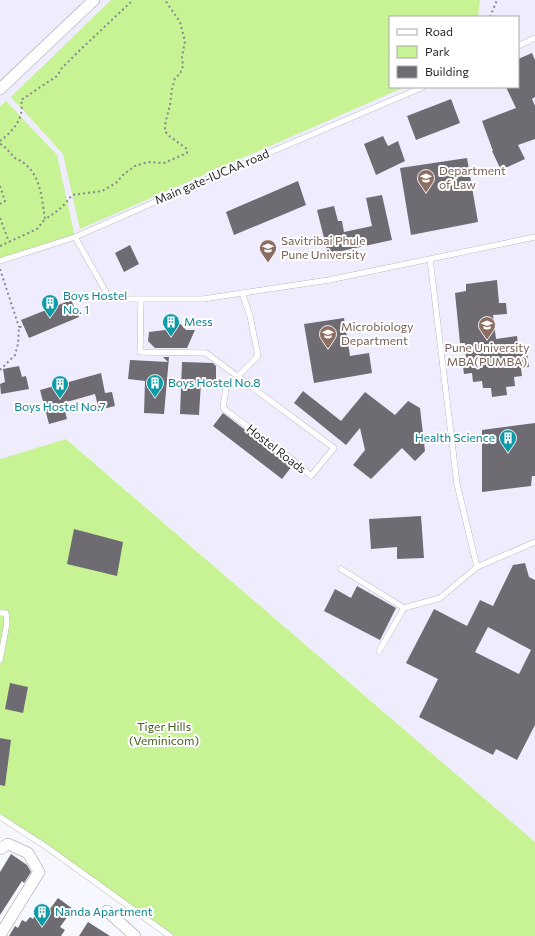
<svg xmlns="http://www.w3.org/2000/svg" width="535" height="936" viewBox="0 0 535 936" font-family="Commissioner,sans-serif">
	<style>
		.education { fill: #efecfe; fill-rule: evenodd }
		.green { fill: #c7f394 }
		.building { fill: #6f6b72; fill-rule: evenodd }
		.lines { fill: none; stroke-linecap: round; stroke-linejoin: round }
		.lane-casing { stroke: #989aa1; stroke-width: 6 }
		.street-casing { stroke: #989aa1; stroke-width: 12 }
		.path { stroke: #87888c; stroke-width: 2; stroke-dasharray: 2 3; stroke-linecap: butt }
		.lane { stroke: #fff; stroke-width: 5.5 }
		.street { stroke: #fff; stroke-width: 11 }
		.labels { text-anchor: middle; stroke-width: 4; stroke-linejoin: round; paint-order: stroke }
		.education-label { font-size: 12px; fill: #785e54; stroke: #fff; text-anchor: start }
		.street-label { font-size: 12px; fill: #27282b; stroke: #fff }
		.culture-label { font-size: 12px; fill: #0d838f; stroke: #fff; text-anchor: start }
		.park-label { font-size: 12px; fill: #435d1d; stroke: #fff }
	</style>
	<rect width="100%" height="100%" fill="#f7f8ff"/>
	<!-- education -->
	<path class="education" d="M0,0H535V842L67,439L0,459ZM390,17H518V87H390Z"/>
	<!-- green -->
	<path class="green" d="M111,0H480L478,17H390V87H405L80,229L63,154L11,97Z
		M6,101L57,155L75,237L0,261V106Z
		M66,439L535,842V936H170L0,817V459Z"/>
	<!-- building -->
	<path class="building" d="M532,53L535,60V97L532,99L535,106V139L518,145L525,159L501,170L492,151H493L482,121L516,108L506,87H518V59Z
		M451,99L460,123L416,140L407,116Z
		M383,136L388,146L398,141L405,161L376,175L364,144Z
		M467,158L478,222L411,235L400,168Z
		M298,181L306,205L234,235L226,212Z
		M382,195L392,240L328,254L317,210L334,206L338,221H342L344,232L372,226L366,198Z
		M130,245L139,264L124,272L115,253Z
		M497,280L499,303H506L507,314L493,315L496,339L517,336L519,354L527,353L529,367L521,368L522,376L514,377L515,386L506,387L507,395L492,397L491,388H483L482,381L473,382L472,373L464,374L462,359H466L465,343H460L455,293L466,291V284Z
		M71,300L79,317L29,338L21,320Z
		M173,316L186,330H195L187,348H155L148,341L149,332L165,330Z
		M344,318L350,356L369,353L372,373L314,383L304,324Z
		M163,357H169L164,414L144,413L145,381L128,379L130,360L168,362Z
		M182,362L213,363L216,366V382H201L199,415L180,414Z
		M19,366L22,377L26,376L29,389L1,394L0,384L5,382L3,369Z
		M101,373L105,393L112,392L115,406L99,410L95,394L63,403L67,419L49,424L40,390Z
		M303,391L341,421L365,392L395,415L408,401L420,408L425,451L415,461L402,448L371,479L353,465L365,450L360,428L346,445L294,403Z
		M223,413L292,466L282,479L213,426Z
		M535,423V476H532L531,486L482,492V430Z
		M421,516L424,558L397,559V547L371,549L369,519Z
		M74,529L123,542L117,576L67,564Z
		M525,563L529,577L535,580V725L517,760L496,749L493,755L419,717L438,679L406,663L434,609L467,626L480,600L493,606L513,565ZM488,627L531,650L519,674L475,652Z
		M357,586L396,608L380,640L324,611L335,589L351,598Z
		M10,683L28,687L23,713L5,709Z
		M0,738L11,740L5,786L0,785Z
		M11,854L27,865L31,872L24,883L22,881L0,915V872Z
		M58,898L73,909L60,927L65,930L61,936H9L15,926L18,928L22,920L26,922L30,917L33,919L37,912L44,917Z
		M88,922L110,936H79Z"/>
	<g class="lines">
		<!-- lane casing -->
		<g class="lane-casing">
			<path id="lane" d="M518,46L535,38
				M75,237L110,299H203L329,280L535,237
				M430,259L457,484L477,567L535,542
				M0,261L75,237L203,181L423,87
				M141,299L140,352L206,353L334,448L311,476L293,460L223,408L226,388L258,356L250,316L242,293
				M341,569L404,608
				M0,613H6L7,623L0,660
				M379,651L404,608L440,598L477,567
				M0,817L45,846L170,936"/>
		</g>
		<!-- street casing -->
		<g class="street-casing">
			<path id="street" d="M0,89L94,0
				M0,849L8,844L28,853L39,872L0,935
				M107,911L135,936"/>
		</g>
		<!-- path -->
		<path class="path" d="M490,17L497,0
			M0,141C13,131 25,118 21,100L57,76L62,68L80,50L133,0
			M0,144C7,147 10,154 16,159C19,160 22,161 25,164C41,177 42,200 45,219C57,212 64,206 72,195L102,191L116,183L124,174L135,166L148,162L164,163L187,153V149L168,135L165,131V125L170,105L172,89L175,78L180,74L183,66L182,57L185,41L180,22L165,0
			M0,186L5,201L0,204
			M0,218L9,242
			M0,246L37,229L45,219
			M0,269L19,327
			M0,370L15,355L18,344L19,327H23"/>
		<!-- lane -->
		<use href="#lane" class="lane"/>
		<!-- street -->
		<use href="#street" class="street"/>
	</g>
	<!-- icons -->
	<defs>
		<g id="university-pin" transform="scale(0.9)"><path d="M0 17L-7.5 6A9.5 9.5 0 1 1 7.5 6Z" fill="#8d6e63" stroke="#fff"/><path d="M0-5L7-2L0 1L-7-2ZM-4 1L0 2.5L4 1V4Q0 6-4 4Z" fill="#fff"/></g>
		<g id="building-pin" transform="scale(0.9)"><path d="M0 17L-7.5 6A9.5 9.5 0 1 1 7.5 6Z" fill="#0f9aa8" stroke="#fff"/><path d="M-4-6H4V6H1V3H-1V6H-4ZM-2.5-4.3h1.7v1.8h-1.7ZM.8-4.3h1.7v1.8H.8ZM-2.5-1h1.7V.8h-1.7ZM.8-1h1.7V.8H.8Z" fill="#fff"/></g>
	</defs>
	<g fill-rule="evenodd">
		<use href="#university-pin" x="426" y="178"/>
		<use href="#university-pin" x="268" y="248"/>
		<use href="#building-pin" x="50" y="303"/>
		<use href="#building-pin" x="171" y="322"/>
		<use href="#university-pin" x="487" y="325"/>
		<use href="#university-pin" x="328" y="334"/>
		<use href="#building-pin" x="155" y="383"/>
		<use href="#building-pin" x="60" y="384"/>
		<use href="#building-pin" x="508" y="438"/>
		<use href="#building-pin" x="42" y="912"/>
	</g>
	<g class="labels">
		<!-- education labels -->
		<g class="education-label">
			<text x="439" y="175">Department<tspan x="439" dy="14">of Law</tspan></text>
			<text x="281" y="245">Savitribai Phule<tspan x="281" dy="14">Pune University</tspan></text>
			<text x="341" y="331">Microbiology<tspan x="341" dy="14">Department</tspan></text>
			<text x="487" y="352" text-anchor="middle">Pune University<tspan x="487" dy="14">MBA(PUMBA)</tspan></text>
		</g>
		<!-- street labels -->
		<g class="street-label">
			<text transform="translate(212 177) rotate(-23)" y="4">Main gate-IUCAA road</text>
			<text transform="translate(276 449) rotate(38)" y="4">Hostel Roads</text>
		</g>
		<!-- culture labels -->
		<g class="culture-label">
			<text x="63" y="300">Boys Hostel<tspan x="63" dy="14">No. 1</tspan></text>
			<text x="184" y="326">Mess</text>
			<text x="168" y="387">Boys Hostel No.8</text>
			<text x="60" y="411" text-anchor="middle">Boys Hostel No.7</text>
			<text x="495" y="442" text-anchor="end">Health Science</text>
			<text x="55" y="916">Nanda Apartment</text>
		</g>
		<!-- park labels -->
		<g class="park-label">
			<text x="164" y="731">Tiger Hills<tspan x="164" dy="14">(Veminicom)</tspan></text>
		</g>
	</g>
	<!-- legend -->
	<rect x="389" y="16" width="130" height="72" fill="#ffffff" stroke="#a9a9aa"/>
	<rect x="397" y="29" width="20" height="6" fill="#ffffff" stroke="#a9a9aa"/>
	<text x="425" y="36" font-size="12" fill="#27282b">Road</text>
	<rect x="397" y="46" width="20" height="12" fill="#c7f394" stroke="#a9a9aa"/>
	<text x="425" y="56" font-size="12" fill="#27282b">Park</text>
	<rect x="397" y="66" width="20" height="12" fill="#6f6b72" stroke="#a9a9aa"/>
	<text x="425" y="76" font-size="12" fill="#27282b">Building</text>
</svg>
